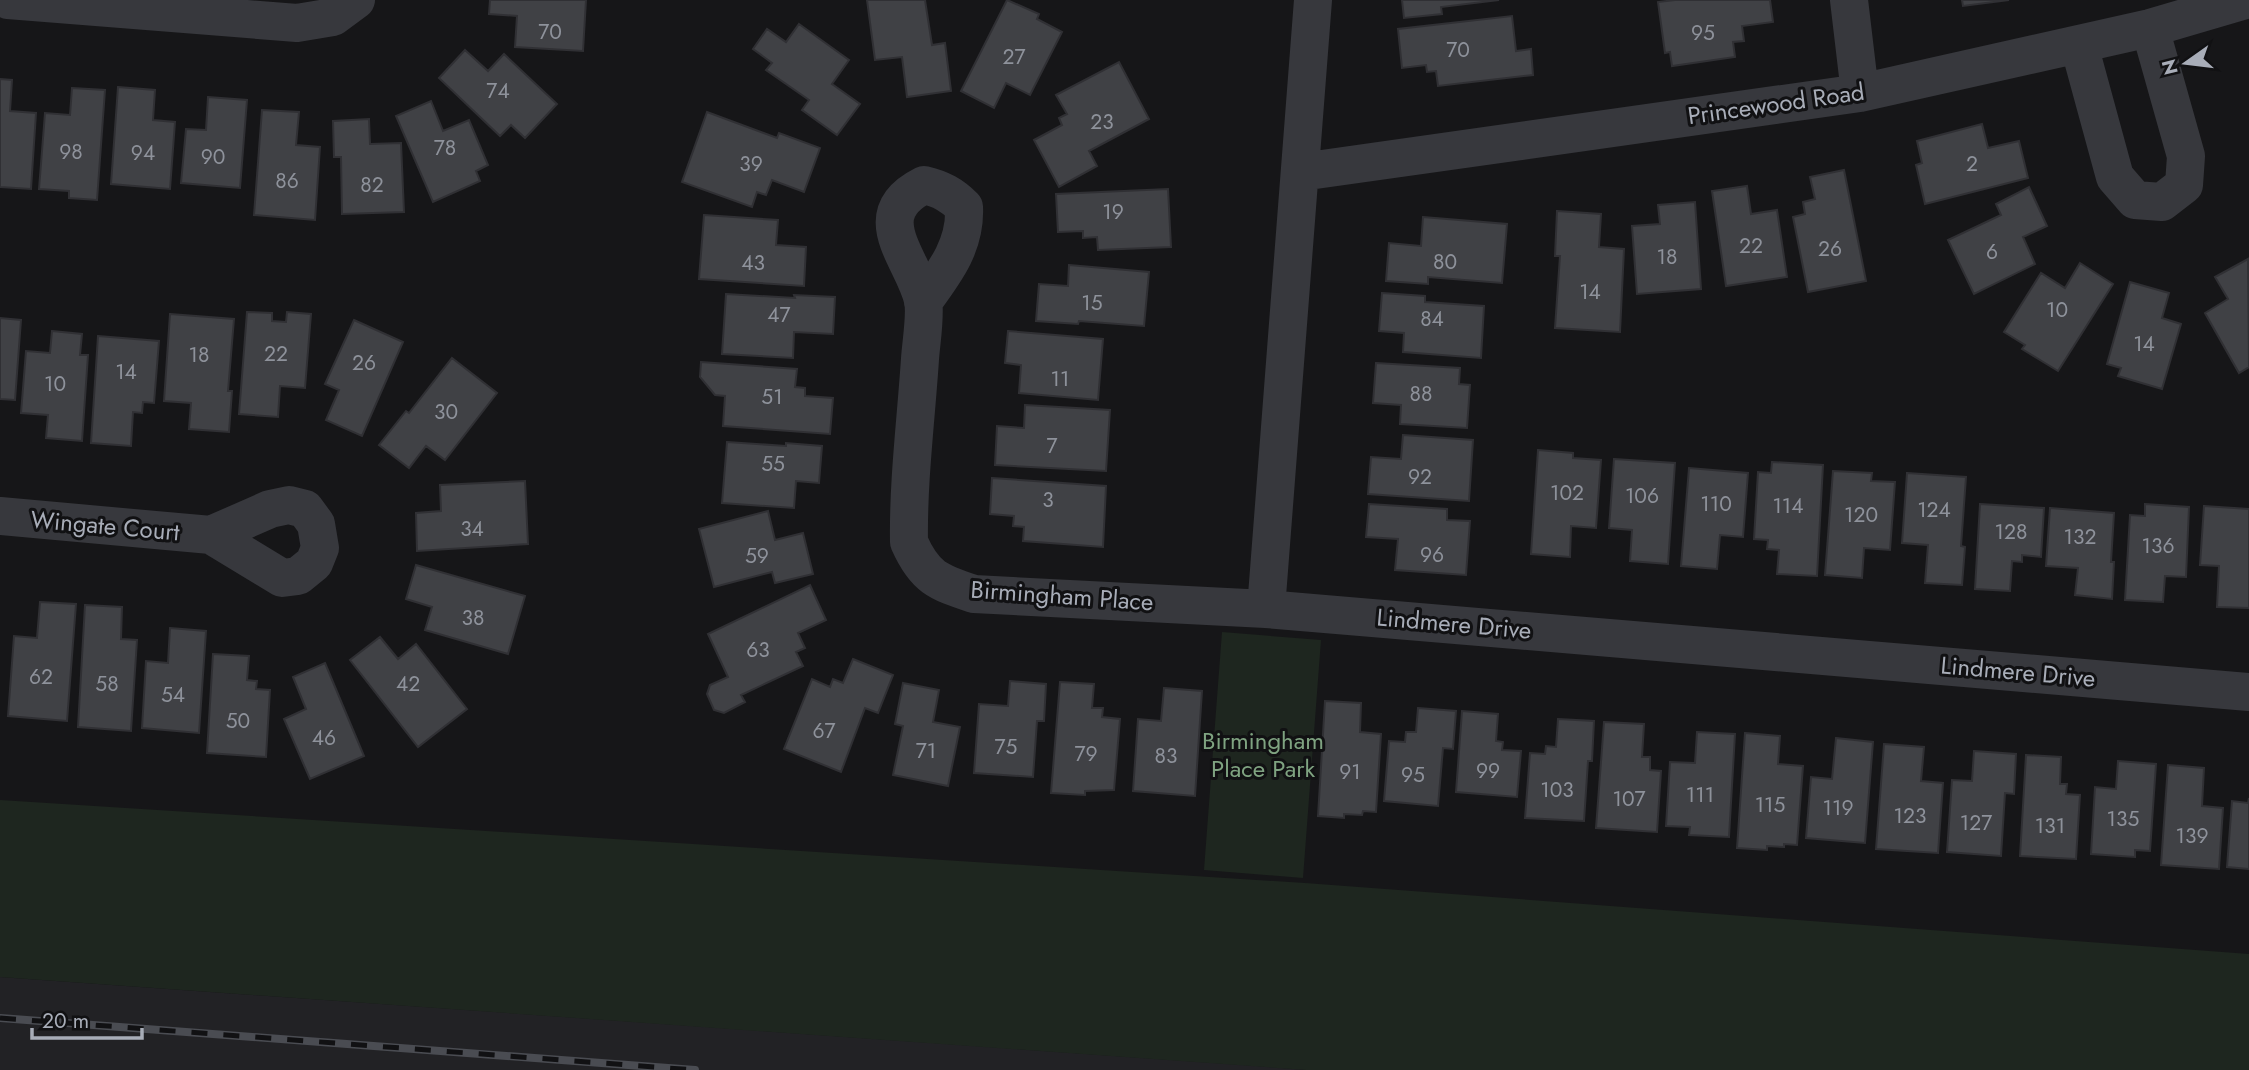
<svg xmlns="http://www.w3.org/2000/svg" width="2249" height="1070" viewBox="0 0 2249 1070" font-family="Jost,sans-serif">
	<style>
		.built { fill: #222225 }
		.green { fill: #1e261f }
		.building { fill: #404145; stroke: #303034; stroke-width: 2 }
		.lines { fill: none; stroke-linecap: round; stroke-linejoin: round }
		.minor { stroke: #37383d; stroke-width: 38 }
		.rail-casing { stroke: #4a4c52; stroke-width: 8 }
		.rail { stroke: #111113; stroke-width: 5; stroke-dasharray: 16; stroke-linecap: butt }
		.labels { text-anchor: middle; stroke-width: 6; stroke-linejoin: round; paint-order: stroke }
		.number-label { font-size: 21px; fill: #8e929b }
		.street-label { font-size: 24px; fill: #a8adb8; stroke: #111113 }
		.park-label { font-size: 24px; fill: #7fa381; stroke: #111113 }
	</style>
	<rect width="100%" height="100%" fill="#161618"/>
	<!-- built -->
	<path class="built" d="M0,977L1257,1066L1306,1070H0Z"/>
	<!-- green -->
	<path class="green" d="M1222,632L1321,640L1303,878L1204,870Z
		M0,800L1305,883L2249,954V1070H1306L0,977Z"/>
	<!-- building -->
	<path class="building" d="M490,0H586L583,51L515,47L517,16L489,14Z
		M867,0H925L932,45L945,43L951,91L907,97L902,57L875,60Z
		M1007,0L1039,14L1037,19L1062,32L1030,95L1006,83L994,108L961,91Z
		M1402,0H1499L1441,7L1442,14L1404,18Z
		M1675,0H1770L1773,22L1742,26L1744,41L1733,42L1735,57L1672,66L1670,52L1665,53L1658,2Z
		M1962,0H2009L1963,6Z
		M1512,16L1516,51L1531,49L1533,75L1438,86L1436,71L1427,72L1426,65L1402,68L1398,29Z
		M799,24L849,60L832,84L860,104L837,135L802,110L809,100L766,70L772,63L753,49L767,29L786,42Z
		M465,50L488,71L504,54L557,104L525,138L511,125L500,136L439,78Z
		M1119,62L1149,119L1089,151L1097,166L1059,187L1034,140L1062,125L1059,118L1067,114L1056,95Z
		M0,79L12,80L10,111L36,113L31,189L0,187Z
		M118,87L155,90L153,120L175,122L170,189L111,184Z
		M72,88L105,90L97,200L69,198V191L39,189L45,113L70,115Z
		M208,97L247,100L240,188L181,183L186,129L206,130Z
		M431,101L443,131L469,120L488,165L476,171L480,181L433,202L396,116Z
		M262,110L299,112L296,145L320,147L315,220L254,215Z
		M707,112L777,138L779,133L820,148L804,192L772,180L766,195L757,192L752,207L682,182Z
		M369,119L370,144L401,143L404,212L342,214L341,157H334L333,121Z
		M1982,124L1988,148L2019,141L2028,178L1925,204L1916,165L1922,163L1917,141Z
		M1844,170L1866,281L1808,292L1793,217L1805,214L1803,202L1815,199L1810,177Z
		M1747,186L1751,214L1777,210L1787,277L1726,286L1712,191Z
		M2029,187L2047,226L2023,237L2035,264L1974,294L1948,240L2001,215L1996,204Z
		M1168,189L1171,247L1098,250L1097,237L1083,238V231L1058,232L1056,194Z
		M1695,202L1701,289L1637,294L1632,226L1660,224L1658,205Z
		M1557,211L1601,214L1599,247L1624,249L1620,332L1555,328L1560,256H1555Z
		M704,215L778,220L776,245L806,247L804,286L699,279Z
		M1423,217L1507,224L1502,283L1428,277V284L1386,281L1389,243L1421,246Z
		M2248,259L2249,367L2239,373L2205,313L2228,299L2215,277Z
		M2080,263L2113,284L2058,371L2022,349L2025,345L2004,332L2041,273L2065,288Z
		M1069,265L1149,272L1144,326L1079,321L1078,324L1036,321L1039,284L1068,286Z
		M2130,282L2169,293L2162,318L2181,324L2162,389L2118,376L2121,368L2107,364Z
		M1382,293L1425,296V302L1484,306L1481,358L1403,352L1404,333L1379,331Z
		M726,294L795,298L794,295L835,297L833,334L794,332L793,358L722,354Z
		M247,312L272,313V321L286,322L287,312L311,314L305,388L280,386L278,417L239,414Z
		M170,314L234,319L228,391H232L229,432L189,429L191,403L164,401Z
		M0,318L21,320L15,400L0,399Z
		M354,320L403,342L362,436L326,420L339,390L325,384Z
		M52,331L82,334L80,355H88L82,441L46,438L48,415L21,413L26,351L50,353Z
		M1008,331L1103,339L1098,400L1019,393L1021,365L1005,363Z
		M98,336L159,341L154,403L143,402L142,413L133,412L131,446L91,443Z
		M452,358L497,393L445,460L426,446L409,468L379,445L406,411L409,413Z
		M701,362L797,369L795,387L805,388V396L833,398L830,434L723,426L725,396L715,395L700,377Z
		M1376,363L1460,368L1459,384L1470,385L1467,428L1400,424L1401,405L1373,403Z
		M1025,405L1110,410L1106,471L995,465L997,426L1024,428Z
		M1403,435L1473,440L1469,501L1368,494L1371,457L1401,459Z
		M727,442L786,446V443L822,446L819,483L796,481L794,508L722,503Z
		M1538,450L1573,453V458L1601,460L1596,528L1571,526L1570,557L1531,554Z
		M1614,459L1675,463L1668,564L1630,561L1632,530L1609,528Z
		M1772,462L1823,465L1817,576L1777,574L1779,550L1767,549L1768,540L1754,539L1758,472L1771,473Z
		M1689,468L1748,473L1743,537L1720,535L1717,569L1681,566Z
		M1833,471L1872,473L1871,481L1895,482L1890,550L1864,548L1862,578L1825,575Z
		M1907,473L1966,477L1961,546L1965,547L1962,585L1925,583L1928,545L1902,543Z
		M992,478L1106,486L1103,547L1023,541L1024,527L1013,526L1014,516L990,514Z
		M525,481L528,544L417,551L416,513L441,511L440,485Z
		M1369,504L1447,509V520L1470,521L1466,575L1395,570L1398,539L1366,537Z
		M1980,504L2044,508L2041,557L2022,555V562L2012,561L2010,591L1975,589Z
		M2145,504L2189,507L2186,577L2165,576L2163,602L2125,600L2130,515L2145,516Z
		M2204,506L2249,509V608L2217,607L2219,566L2200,565Z
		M2050,508L2114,513L2111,562H2114L2112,599L2075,595L2078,568L2046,566Z
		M768,511L775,540L803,533L813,574L775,583L772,572L714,587L699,529Z
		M416,565L525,596L508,654L425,630L432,607L406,599Z
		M810,585L826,620L798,633L805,648L796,652L803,666L741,695L745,702L724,713L714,710L707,694L710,685L728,677L708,634Z
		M40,602L76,604L67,721L8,716L14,636L37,638Z
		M85,605L122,607L121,639L137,640L131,731L78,727Z
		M170,628L206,631L199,733L142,728L146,661L168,663Z
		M380,637L398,659L416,644L467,709L418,747L350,660Z
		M213,654L249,656L247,680L257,681L256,689L270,690L266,757L207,753Z
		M853,659L893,675L878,713L865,708L841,772L784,749L812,679L830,687L833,679L843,683Z
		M325,663L364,756L310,779L284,719L306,709L293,677Z
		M1010,681L1046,684L1044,721H1037L1033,777L974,773L979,704L1008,706Z
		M1060,682L1094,684L1092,708H1103L1102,717L1120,719L1114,790L1085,791V795L1051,793Z
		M903,683L939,690L933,722L960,727L948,786L893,775L903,726L895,724Z
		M1164,688L1202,691L1195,796L1133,791L1138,719L1161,721Z
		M1325,701L1361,703L1360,732L1381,734L1376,812L1363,811L1362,815L1344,814V818L1318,816Z
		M1418,708L1456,711L1453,749L1443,748L1438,806L1384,801L1389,741L1405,742L1406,732H1416Z
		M1462,711L1498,714L1496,741L1503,742L1502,750L1521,751L1517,797L1456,792Z
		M1558,719L1594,721L1592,761H1588L1584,821L1525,818L1530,753L1545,754L1546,746L1556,747Z
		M1604,722L1644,724L1642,757H1650V770L1661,771L1657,832L1596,828Z
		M1697,732L1735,734L1729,837L1689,835L1690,827L1666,826L1670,762L1695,763Z
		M1745,733L1780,736L1778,764L1803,766L1797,845L1784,844V847L1767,846V850L1737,848Z
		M1836,738L1873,742L1865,843L1806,838L1811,777L1832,779Z
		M1884,744L1924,747L1921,781L1943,783L1938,853L1876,849Z
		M1974,751L2016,754L2014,794L2005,793L2001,856L1947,852L1952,780L1972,781Z
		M2026,755L2061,757L2060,784H2067L2066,794L2080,795L2076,859L2020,856Z
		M2118,761L2156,764L2150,851L2135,850V857L2091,854L2095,787L2116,789Z
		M2168,765L2204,768L2202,806L2223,808L2219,869L2161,865Z
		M2249,798V869L2227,867L2232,801L2248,803Z"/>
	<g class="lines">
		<!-- minor -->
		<path class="minor" d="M8,0L297,23L333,17L356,0
			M1313,0L1266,609L2249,692
			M1849,0L1860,93
			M2079,45L2115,177L2135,200L2162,202L2184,185L2186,156L2150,28
			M1301,172L1860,93L2150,28L2245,0
			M923,302C945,272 966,245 964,207C952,195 941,189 924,185C864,215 913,258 923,300C926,315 921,343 920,359C916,420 908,481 909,542C925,578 938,582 974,594L1266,609
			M0,516L211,535L282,578L298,576L314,563L320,548L316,524L305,509L289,505L270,509L211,535"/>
		<!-- rail casing -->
		<g class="rail-casing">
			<path id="rail" d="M0,1018L695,1070"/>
		</g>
		<!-- rail -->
		<use href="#rail" class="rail"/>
	</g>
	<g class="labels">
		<!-- number labels -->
		<g class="number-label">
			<text x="550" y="39">70</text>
			<text x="1703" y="40">95</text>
			<text x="1458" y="57">70</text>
			<text x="1014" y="64">27</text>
			<text x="498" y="98">74</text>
			<text x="1102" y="129">23</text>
			<text x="445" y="155">78</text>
			<text x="71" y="159">98</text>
			<text x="143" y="160">94</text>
			<text x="213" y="164">90</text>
			<text x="751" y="171">39</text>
			<text x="1972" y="171">2</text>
			<text x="287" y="188">86</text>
			<text x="372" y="192">82</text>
			<text x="1113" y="219">19</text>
			<text x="1751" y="253">22</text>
			<text x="1830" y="256">26</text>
			<text x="1992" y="259">6</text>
			<text x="1667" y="264">18</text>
			<text x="1445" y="269">80</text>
			<text x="753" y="270">43</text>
			<text x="1590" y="299">14</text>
			<text x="1092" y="310">15</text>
			<text x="2057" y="317">10</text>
			<text x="779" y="322">47</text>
			<text x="1432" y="326">84</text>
			<text x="2144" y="351">14</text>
			<text x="276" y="361">22</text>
			<text x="199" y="362">18</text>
			<text x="364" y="370">26</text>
			<text x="126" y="379">14</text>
			<text x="1060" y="386">11</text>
			<text x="55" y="391">10</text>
			<text x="1421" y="401">88</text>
			<text x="772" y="404">51</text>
			<text x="446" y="419">30</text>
			<text x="1052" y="453">7</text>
			<text x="773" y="471">55</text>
			<text x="1420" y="484">92</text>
			<text x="1567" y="500">102</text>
			<text x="1642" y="503">106</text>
			<text x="1048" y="507">3</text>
			<text x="1716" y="511">110</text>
			<text x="1788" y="513">114</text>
			<text x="1934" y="517">124</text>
			<text x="1861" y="522">120</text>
			<text x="472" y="536">34</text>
			<text x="2011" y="539">128</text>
			<text x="2080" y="544">132</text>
			<text x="2158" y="553">136</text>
			<text x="1432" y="562">96</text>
			<text x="757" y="563">59</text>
			<text x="473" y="625">38</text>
			<text x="758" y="657">63</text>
			<text x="41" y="684">62</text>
			<text x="107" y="691">58</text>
			<text x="408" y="691">42</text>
			<text x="173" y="702">54</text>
			<text x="238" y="728">50</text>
			<text x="824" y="738">67</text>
			<text x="324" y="745">46</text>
			<text x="1006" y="754">75</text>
			<text x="926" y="758">71</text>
			<text x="1086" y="761">79</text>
			<text x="1166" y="763">83</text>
			<text x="1488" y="778">99</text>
			<text x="1350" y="779">91</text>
			<text x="1413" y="782">95</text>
			<text x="1557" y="797">103</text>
			<text x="1700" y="802">111</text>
			<text x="1629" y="806">107</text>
			<text x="1770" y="812">115</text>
			<text x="1838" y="815">119</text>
			<text x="1910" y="823">123</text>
			<text x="2123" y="826">135</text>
			<text x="1976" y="830">127</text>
			<text x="2050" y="833">131</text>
			<text x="2192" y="843">139</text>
		</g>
		<!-- street labels -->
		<g class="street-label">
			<text transform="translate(1776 104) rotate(-8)" y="8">Princewood Road</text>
			<text transform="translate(105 526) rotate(5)" y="8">Wingate Court</text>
			<text transform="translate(1062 596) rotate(4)" y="8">Birmingham Place</text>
			<text transform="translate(1454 624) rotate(5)" y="8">Lindmere Drive</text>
			<text transform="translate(2018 672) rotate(5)" y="8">Lindmere Drive</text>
		</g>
		<!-- park labels -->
		<g class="park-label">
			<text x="1263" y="749">Birmingham<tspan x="1263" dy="28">Place Park</tspan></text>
		</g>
	</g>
	<!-- north arrow -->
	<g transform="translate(2186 63) rotate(256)" stroke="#111113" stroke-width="5" paint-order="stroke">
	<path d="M0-5L12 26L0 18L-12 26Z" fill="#a8adb8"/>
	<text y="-10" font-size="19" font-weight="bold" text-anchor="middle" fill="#a8adb8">N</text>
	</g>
	<!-- scale -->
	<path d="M32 1028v10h110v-10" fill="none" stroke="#a8adb8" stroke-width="3.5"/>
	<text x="42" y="1028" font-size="21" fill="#a8adb8" stroke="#111113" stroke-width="5" paint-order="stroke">20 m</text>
</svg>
